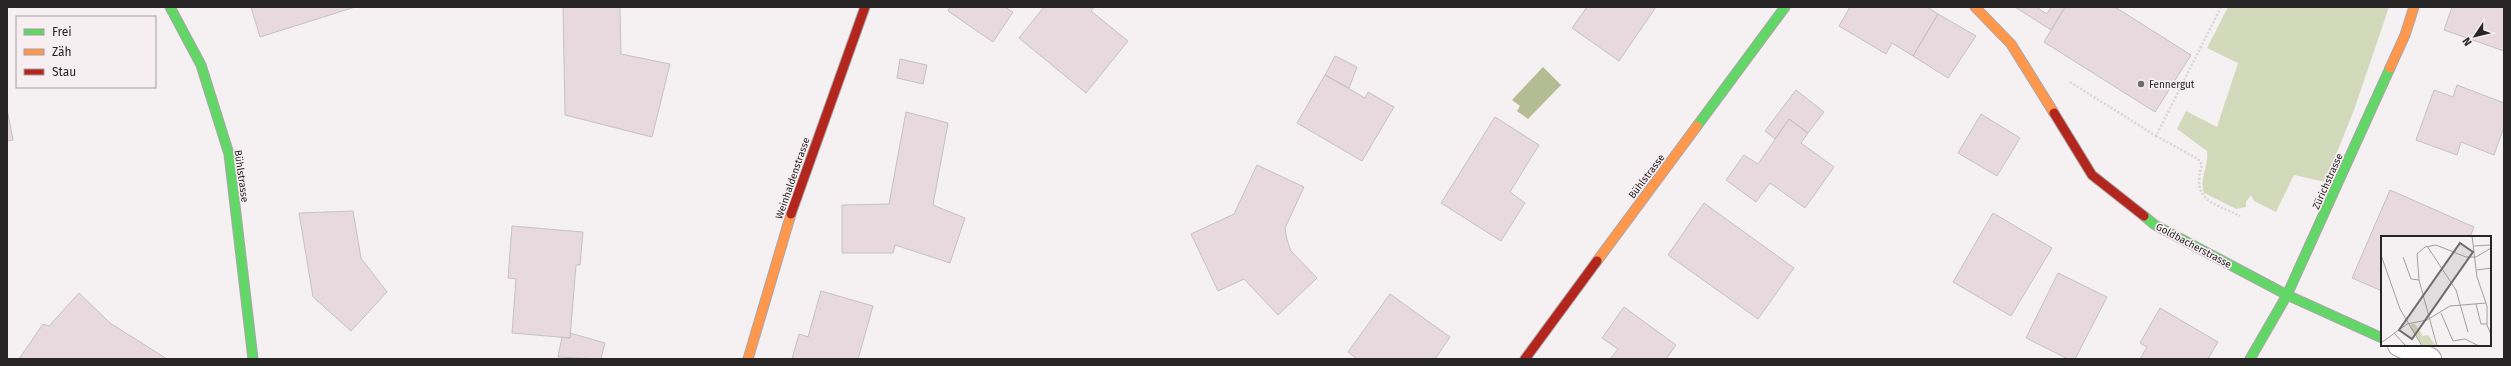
<svg xmlns="http://www.w3.org/2000/svg" width="2511" height="366" viewBox="0 0 2511 366" font-family="'Fira Sans',sans-serif">
	<style>
		.green { fill: #d3d9bb }
		.water { fill: #b3bc92 }
		.building { fill: #e8d9df; stroke: #c6c2c4 }
		.lines { fill: none; stroke-linecap: round; stroke-linejoin: round }
		.street-casing { stroke: #a9a6a7; stroke-width: 24 }
		.fast-casing { stroke: #a9a6a7; stroke-width: 11 }
		.slow-casing { stroke: #a9a6a7; stroke-width: 11 }
		.jam-casing { stroke: #a9a6a7; stroke-width: 11 }
		.path { stroke: #d8d6d7; stroke-width: 2.5; stroke-dasharray: 2 2; stroke-linecap: butt }
		.street { stroke: #fefdfd; stroke-width: 22 }
		.fast { stroke: #63d668; stroke-width: 9 }
		.slow { stroke: #ff974d; stroke-width: 9 }
		.jam { stroke: #b3261e; stroke-width: 9 }
		.poi-dot { fill: #706c6d; stroke: #f7eef2; stroke-width: 1.5 }
		.labels { text-anchor: middle; stroke-width: 3.5; stroke-linejoin: round; paint-order: stroke }
		.poi-label { font-size: 10px; fill: #282526; stroke: #f7eef2; text-anchor: start }
		.street-label { font-size: 10px; fill: #282526; stroke: #f7eef2 }
		.inset-road { fill: none; stroke: #a39fa0; stroke-width: 1 }
		.view { fill: #706c6d; fill-opacity: 0.15; stroke: #706c6d; stroke-width: 2 }
		.inset-edge { fill: none; stroke: #282526; stroke-width: 2 }
	</style>
	<rect width="100%" height="100%" fill="#f5f0f2"/>
	<!-- green -->
	<path class="green" d="M2228,7H2389L2354,110L2325,182L2294,175L2276,212L2254,201L2251,195L2246,202V207L2236,209L2204,193C2199,178 2209,166 2207,151L2177,129L2186,111L2217,127L2238,63L2207,48Z"/>
	<!-- water -->
	<path class="water" d="M1543,67L1561,85L1528,119L1517,111L1520,106L1512,100Z"/>
	<!-- building -->
	<path class="building" d="M251,7H355L260,37Z
		M563,7H620L621,54L670,64L652,137L565,115Z
		M950,7H1005L1013,12L993,42L948,11Z
		M1044,7H1094L1091,11L1128,41L1086,93L1019,38Z
		M1587,7H1656L1619,61L1572,28Z
		M1850,7H1927L1938,14L1913,56L1892,43L1886,54L1839,26Z
		M2015,7H2036L2047,14L2051,7H2065L2051,30Z
		M2065,7H2115L2191,55L2155,112L2044,42Z
		M2452,7H2504V51L2444,30Z
		M1938,14L1976,36L1948,78L1913,56Z
		M1335,56L1357,67L1349,88L1325,75Z
		M900,59L927,65L923,84L897,78Z
		M1325,75L1365,98L1368,92L1394,107L1362,161L1297,123Z
		M2457,85L2504,103V127L2494,155L2461,142L2457,155L2416,140L2434,90L2453,97Z
		M1796,90L1824,112L1808,133L1789,119L1775,139L1765,131Z
		M7,109L13,140L7,141Z
		M906,112L948,123L933,205L965,218L950,263L895,245L893,253H842V205L889,204Z
		M1981,114L2020,138L1997,176L1958,153Z
		M1495,117L1539,145L1510,192L1525,203L1501,241L1441,203Z
		M1789,119L1808,133L1801,143L1834,167L1805,208L1770,183L1756,202L1726,180L1744,155L1758,164Z
		M1257,165L1304,187L1285,228L1287,240L1291,251L1317,278L1278,315L1244,279L1218,291L1191,234L1234,214Z
		M2390,190L2474,227L2470,237H2382V291L2352,278Z
		M1704,203L1794,268L1758,319L1668,255Z
		M353,211L361,258L387,292L351,331L313,297L299,213Z
		M1993,213L2052,248L2011,316L1953,282Z
		M512,226L583,232L580,265H576L570,338L512,333L516,279L508,278Z
		M2058,273L2107,297L2075,359H2068L2026,338Z
		M821,291L873,306L858,359H792L799,334L808,337Z
		M79,293L110,323L167,359H19L43,324L49,326Z
		M1390,294L1450,337L1435,359H1357L1348,352Z
		M1624,307L1676,345L1666,359H1610L1618,349L1602,338Z
		M2160,308L2218,342L2208,359H2140L2147,347L2140,343Z
		M570,333L605,343L601,359L558,357L562,337L570,338Z"/>
	<g class="lines">
		<!-- street casing -->
		<g class="street-casing">
			<path id="street" d="M2399,345L2430,359"/>
		</g>
		<!-- fast casing -->
		<g class="fast-casing">
			<path id="fast" d="M170,7L201,65L229,154L253,359
				M1697,126L1785,7
				M2144,216L2155,225L2287,295L2382,338
				M2250,359L2287,295L2390,68"/>
		</g>
		<!-- slow casing -->
		<g class="slow-casing">
			<path id="slow" d="M1975,7L2011,44L2054,113
				M2390,68L2405,35L2414,7
				M1597,261L1697,126
				M748,359L791,214"/>
		</g>
		<!-- jam casing -->
		<g class="jam-casing">
			<path id="jam" d="M2054,113L2092,175L2144,216
				M791,214L865,7
				M1525,359L1597,261"/>
		</g>
		<!-- path -->
		<path class="path" d="M2070,82L2156,136L2221,7
			M2156,136L2198,159L2202,165C2191,201 2213,202 2240,216"/>
		<!-- street -->
		<use href="#street" class="street"/>
		<!-- fast -->
		<use href="#fast" class="fast"/>
		<!-- slow -->
		<use href="#slow" class="slow"/>
		<!-- jam -->
		<use href="#jam" class="jam"/>
	</g>
	<!-- markers -->
	<circle class="poi-dot" cx="2141" cy="84" r="4"/>
	<g class="labels">
		<!-- poi labels -->
		<g class="poi-label">
			<text x="2149" y="88">Fennergut</text>
		</g>
		<!-- street labels -->
		<g class="street-label">
			<text transform="translate(242 176) rotate(82)" y="4">Bühlstrasse</text>
			<text transform="translate(1646 176) rotate(-53)" y="4">Bühlstrasse</text>
			<text transform="translate(792 178) rotate(-71)" y="4">Weinhaldenstrasse</text>
			<text transform="translate(2327 181) rotate(-66)" y="4">Zürichstrasse</text>
			<text transform="translate(2194 245) rotate(28)" y="4">Goldbacherstrasse</text>
		</g>
	</g>
	<!-- overview -->
	<g transform="translate(2381 236)">
		<rect width="110" height="110" fill="#f5f0f2"/>
		<path d="M30,88H34L42,100L47,99L55,110H42L29,92Z" fill="#d3d9bb"/>
		<path class="inset-road" d="M91,0L96,41L106,70V89L110,99M46,10L75,54L87,96M93,10L110,9M0,19L19,73L41,110M22,21L30,43L38,44M96,34L110,32M95,68L100,88H106M60,77L72,105L84,103L98,110M13,97L25,110M0,107L26,88L46,84L69,70L105,67M56,110L38,44L36,18L44,11L55,9L85,21H95L110,12"/>
		<path class="view" d="M79,7L92,16L31,103L18,94Z"/>
		<rect width="110" height="110" class="inset-edge"/>
	</g>
	<!-- border -->
	<rect width="2511" height="366" fill="none" stroke="#282526" stroke-width="16"/>
	<!-- legend -->
	<rect x="16" y="16" width="140" height="72" fill="#f7eef2" stroke="#a49ea0"/>
	<rect x="24" y="29" width="20" height="6" fill="#63d668" stroke="#a49ea0"/>
	<text x="52" y="36" font-size="12" fill="#282526">Frei</text>
	<rect x="24" y="49" width="20" height="6" fill="#ff974d" stroke="#a49ea0"/>
	<text x="52" y="56" font-size="12" fill="#282526">Zäh</text>
	<rect x="24" y="69" width="20" height="6" fill="#b3261e" stroke="#a49ea0"/>
	<text x="52" y="76" font-size="12" fill="#282526">Stau</text>
	<!-- north arrow -->
	<g transform="translate(2475 36) rotate(235)" stroke="#f7eef2" stroke-width="3" paint-order="stroke">
	<path d="M0-3L7 15L0 10L-7 15Z" fill="#282526"/>
	<text y="-6" font-size="11" font-weight="bold" text-anchor="middle" fill="#282526">N</text>
	</g>
</svg>
